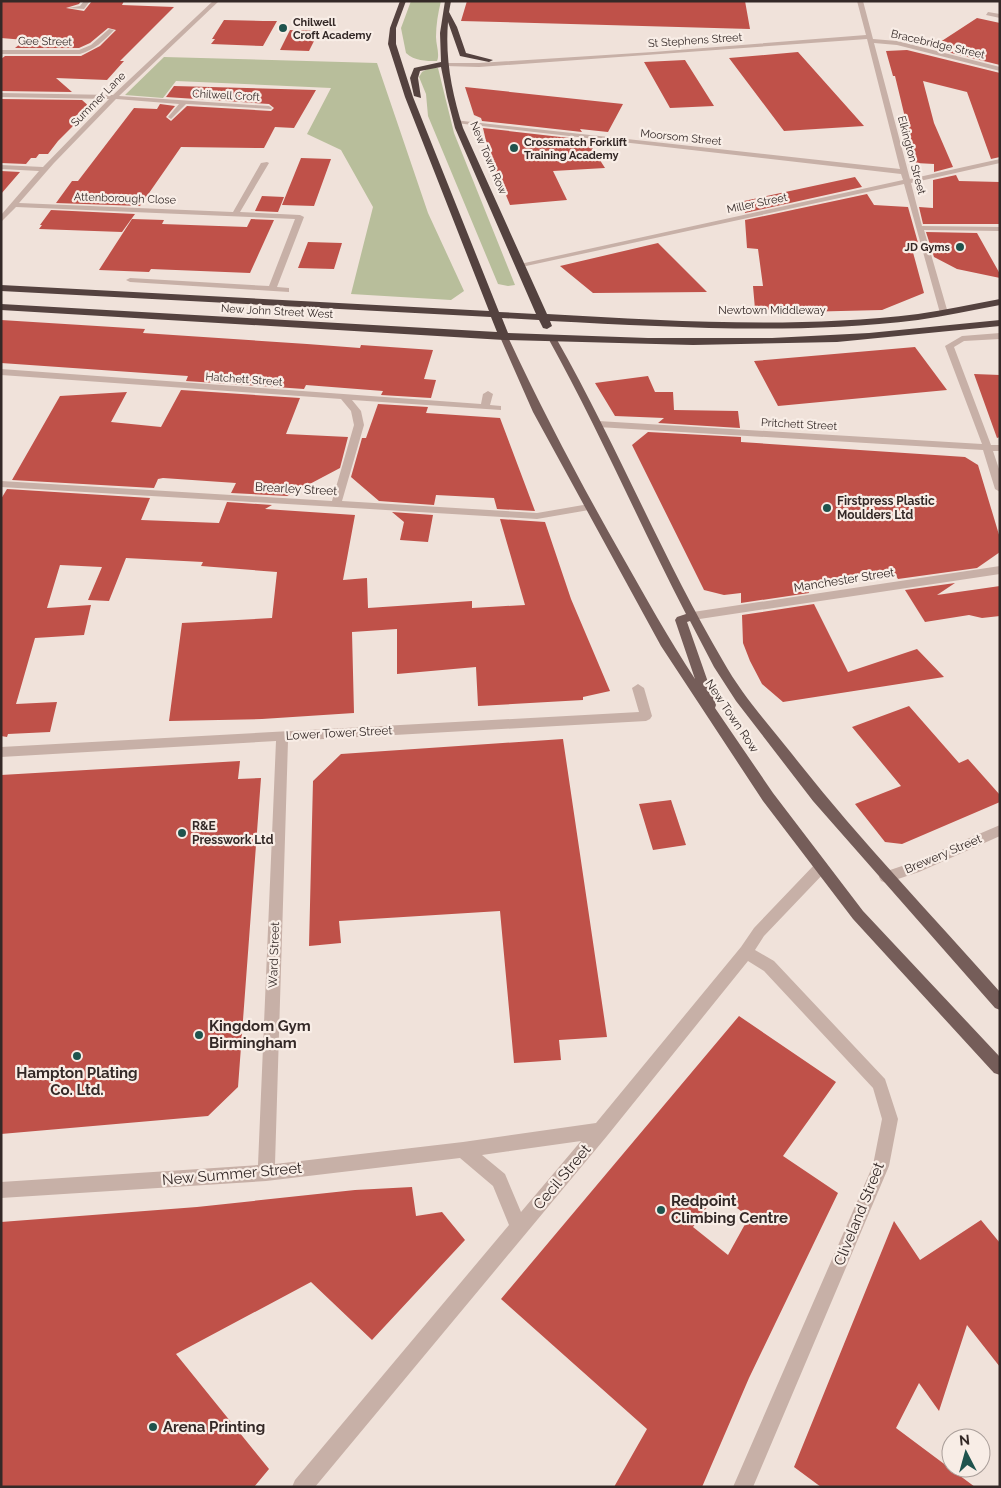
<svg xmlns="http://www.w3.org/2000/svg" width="1001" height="1488" viewBox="0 0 1001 1488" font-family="Raleway,sans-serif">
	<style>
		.green { fill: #b8be9b }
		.building { fill: #bf5149; fill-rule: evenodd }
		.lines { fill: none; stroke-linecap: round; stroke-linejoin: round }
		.minor { fill: #c7b0a7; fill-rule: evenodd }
		.major { fill: #755d59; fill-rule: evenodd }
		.highway { fill: #54423f; fill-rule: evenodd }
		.poi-dot { fill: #1f534d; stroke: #f8ede6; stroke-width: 2 }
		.labels { text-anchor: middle; stroke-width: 4.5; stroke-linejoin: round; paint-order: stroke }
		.far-poi-label { font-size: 11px; font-weight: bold; fill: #342927; stroke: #f8ede6; text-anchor: start }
		.far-street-label { font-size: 11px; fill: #342927; stroke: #f8ede6 }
		.street-label { font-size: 12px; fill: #342927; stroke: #f8ede6 }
		.poi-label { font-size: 12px; font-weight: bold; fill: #342927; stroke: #f8ede6; text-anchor: start }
		.near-poi-label { font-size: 15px; font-weight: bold; fill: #342927; stroke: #f8ede6; text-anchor: start }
		.near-street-label { font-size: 15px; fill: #342927; stroke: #f8ede6 }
	</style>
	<rect width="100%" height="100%" fill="#f0e2da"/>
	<!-- green -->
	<path class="green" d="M411,1H441C438,13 436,25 436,37C436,45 440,54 437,61C425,61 415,61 406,53L401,28Z
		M164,57L377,63L428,213L464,291L451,300L351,294L373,207L341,150L307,134L331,88L176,81L163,98L125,95Z
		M429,68H438L454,133L515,285L508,286L498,284L428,116L426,94L419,77L422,72Z"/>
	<!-- building -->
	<path class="building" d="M1,1H81L79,4L66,8L84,11L92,1H124L122,5L174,7L120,61H124L107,80L56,78L72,92L1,91V59L5,56H81L100,46L116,30L108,28L90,43L79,48H15L25,40L1,38Z
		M467,1H745L750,29L461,21Z
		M977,18L1000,23V65L931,48Z
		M224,20L263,21H277L263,46L211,44L215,39H212Z
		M290,30L319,31L309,51L280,50Z
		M907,50L1000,73V157L991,159L967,92L923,81L934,123L953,167L934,172V164L916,163L895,76H893L886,51Z
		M798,52L864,126L784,131L729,58Z
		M685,60L714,106L670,108L644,62Z
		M174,86L316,90L294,128L275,127L264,148L181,147L140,206L56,203L72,181H78L134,108L157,109L160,104L175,106L166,117L171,121L187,106L271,111L274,108L269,104L166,97Z
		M465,87L623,104L608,132L580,129L582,132L482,121L481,118L474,115Z
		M1,99L82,100L91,108L58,141L48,154H39L36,158H31L26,164L1,163Z
		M483,128L587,140L605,168L553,171L567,200L510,205L489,154Z
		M301,158L331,159L314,206L282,205Z
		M1,171L20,172L1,194Z
		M956,175L959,181L1000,182V224H923L919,207L933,208V180Z
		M855,177L862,187L745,213L744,201Z
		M867,194L874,205L908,207L920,250L911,245L924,293L882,310L800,312L755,309L753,286H763L758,249L747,248L745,220Z
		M262,196L284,197L278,212L255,211Z
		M51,210L135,214L122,232L39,229L42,225H40Z
		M132,219L164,220L162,224L247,227L251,219L274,220L250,273L151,269L149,272L99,270Z
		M926,232L977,233L1000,274V278L957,269L934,257Z
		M308,242L342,243L334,269L298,268Z
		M658,243L707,292L593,293L560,266Z
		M1,320L145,329L143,333L307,344L360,348L361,345L433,350L424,379L436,380L431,398L381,395L383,391L306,385L304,389L186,381L188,376L1,363Z
		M915,347L947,390L778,406L754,361Z
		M974,374L1000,375V437L997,438Z
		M648,376L655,392H673L674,410L738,411L740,428L658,423L664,418L615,416L595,383Z
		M181,390L300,398L286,434L348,437L340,468L287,496L231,493L236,483L163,478L158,479L154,488L12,480L60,396L127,392L111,422L161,427Z
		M378,404L428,407L426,413L500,418L535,511L497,509L494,498L436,495L434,505L379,501L351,477L362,438H366Z
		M648,432L741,437V442L965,457L978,465L1000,538V552L977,568L898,579L893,571L804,583L809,593L741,603V593L724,595L704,590L632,445Z
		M7,489L150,498L141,520L219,523L227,502L272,505L265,509L355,515L343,580L367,578L368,608L472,601V608L525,605L500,519L545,522L571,599L610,691L583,697V700L478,706L476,667L397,674V629L352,632L354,713L262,719L169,721L182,623L272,618L277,572L201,566L203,562L126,558L109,601L88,600L102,567L60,565L47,608L91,605L84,635L35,638L16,704L57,702L50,732L8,734L7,737L1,736V499Z
		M392,512L433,515L428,542L400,540L404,522Z
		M955,583L937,595L1000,586V616L982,618L969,615L925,622L905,590Z
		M814,604L848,672L917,649L944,677L783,702L762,684L750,661L743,643L742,615Z
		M909,706L959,763L968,759L1000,795V802L902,844L885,842L855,804L901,786L852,727Z
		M563,739L607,1037L559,1040L561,1060L514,1063L500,911L339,921L341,943L309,946L313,781L341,754Z
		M240,761L238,779L261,778L238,1087L208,1116L1,1134V775Z
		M671,800L686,845L653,850L639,804Z
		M739,1016L836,1082L783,1156L838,1193L749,1378L702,1487H614L647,1429L501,1299ZM717,1193L749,1217L728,1255L693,1227Z
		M412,1187L416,1216L442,1212L465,1240L372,1340L311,1282L176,1354L269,1469L254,1487H1V1222L197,1207L355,1190Z
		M981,1220L1000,1243V1367L967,1325L939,1411L919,1383L896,1428L975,1487H821L794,1467L894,1221L920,1260Z"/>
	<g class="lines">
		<!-- minor -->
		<path class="minor" d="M84,1H90L84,9L68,8L80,6Z
			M213,1H219L119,96L269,106L272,108L271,109L186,104L171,119L168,117L179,104L116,99L54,163L19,203L233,212L261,163L267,162L269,163L240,212L300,215L304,217L277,287L289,288V292L130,282L126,280L130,278L269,286L295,219L16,207L1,222V215L39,171L1,169V165L43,167L109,99L1,97V93L113,95Z
			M857,1H863L873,39L897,41L1000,67V71L897,45L874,43L910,179L1000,159V163L911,183L922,226L1000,227V231L924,230L948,313L947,315L940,313L904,184L517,268V264H520L903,180L901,174L456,123L454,122V120L900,169L867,39L479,67L445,66L443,63H479L653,52L866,35Z
			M988,12L1000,14V18L986,15Z
			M109,29L114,30C104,41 94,50 80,54H1V50H79L91,45Z
			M1000,333V339L964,341L954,347L991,445H1000V451H993L1000,472V492L995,489L983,450L598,427L593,424L598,421L982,444L945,346L962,336Z
			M1,369L481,404L483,394L488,391L493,394L490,405L501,406V410L352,400L361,411L364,425L342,501L537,513L589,504L594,507L589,510L537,519L1,487V481L332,501L354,425L351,411L341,399L1,375Z
			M1000,566V574L693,620L687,616L693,612Z
			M638,684L644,688L652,716L650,719L646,721L288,741L275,1164L463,1142L596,1123L741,947L754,928L816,863L821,861L826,863L828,867L826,871L764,936L755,950L774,961L885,1079L898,1119L889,1166L753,1487H733L873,1165L882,1119L873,1088L764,971L748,961L607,1136L315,1487H292L295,1480L509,1225L493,1186L460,1158L266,1181L1,1198V1182L258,1165L276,741L1,757V747L639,712L632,688ZM581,1141L521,1212L505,1174L482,1155Z
			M1000,825V836L919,872L886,883L881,881L879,877L881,873L911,863Z"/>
		<!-- major -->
		<path class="major" d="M504,334L508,337C543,412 580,482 621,554C645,596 668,638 695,679L675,620L677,617L686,614C639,523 598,428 548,338L549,336L556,338C616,443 662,557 723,661C742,695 768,724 792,754C857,837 930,913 1000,992V1010L995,1008L813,801L736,701L714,667L690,621L687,622L716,705L715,708L773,793L863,911L1000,1057V1075L994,1073L853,919L763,801L661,646L533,412L500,337Z"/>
		<!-- highway -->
		<path class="highway" d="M400,1H406L396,28V44L413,97L499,312L536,314L455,128L447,97L441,67L420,71L418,78L421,98L414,96L410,78L414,68L441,62L440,33L445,1H451L449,12L457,27L466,53L493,60L489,62L460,56L448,22C445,59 452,93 463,128L547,314C670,321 795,329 918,314C945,310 972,304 1000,299V305C972,310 945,316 918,320C796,335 672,327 550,321L552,326L547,329L543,328L539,320L502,318L508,333L648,338H772L869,333L1000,320V326L837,342L693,345L504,340L1,310V304L497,332L491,317L1,291V285L489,311L405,97L388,44L390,28Z"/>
	</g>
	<!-- markers -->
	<g class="poi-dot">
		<circle cx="283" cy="28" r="5"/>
		<circle cx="514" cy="148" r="5"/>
		<circle cx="960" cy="247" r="5"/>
		<circle cx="827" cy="508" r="5"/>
		<circle cx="182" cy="833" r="5"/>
		<circle cx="199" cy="1035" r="5"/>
		<circle cx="77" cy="1056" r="5"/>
		<circle cx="661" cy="1210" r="5"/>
		<circle cx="153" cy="1427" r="5"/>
	</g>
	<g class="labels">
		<!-- far-poi labels -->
		<g class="far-poi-label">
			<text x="293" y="26">Chilwell<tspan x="293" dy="13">Croft Academy</tspan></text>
			<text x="524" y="146">Crossmatch Forklift<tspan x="524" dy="13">Training Academy</tspan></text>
			<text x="950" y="251" text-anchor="end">JD Gyms</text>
		</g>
		<!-- far-street labels -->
		<g class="far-street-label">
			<text transform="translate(695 40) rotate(-4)" y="4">St Stephens Street</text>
			<text transform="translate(45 41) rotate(1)" y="4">Gee Street</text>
			<text transform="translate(938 44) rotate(13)" y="4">Bracebridge Street</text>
			<text transform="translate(226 95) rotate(3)" y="4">Chilwell Croft</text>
			<text transform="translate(98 99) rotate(-45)" y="4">Summer Lane</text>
			<text transform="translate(681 137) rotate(6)" y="4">Moorsom Street</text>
			<text transform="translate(912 155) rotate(75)" y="4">Elkington Street</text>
			<text transform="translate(489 158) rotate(67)" y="4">New Town Row</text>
			<text transform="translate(125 198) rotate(2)" y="4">Attenborough Close</text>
			<text transform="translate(757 203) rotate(-12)" y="4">Miller Street</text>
			<text x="772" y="314">Newtown Middleway</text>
			<text transform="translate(277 311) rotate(3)" y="4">New John Street West</text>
			<text transform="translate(244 379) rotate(4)" y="4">Hatchett Street</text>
			<text transform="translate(799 424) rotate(3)" y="4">Pritchett Street</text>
		</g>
		<!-- street labels -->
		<g class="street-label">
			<text transform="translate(296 489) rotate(3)" y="4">Brearley Street</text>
			<text transform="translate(844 580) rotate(-9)" y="4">Manchester Street</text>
			<text transform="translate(732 716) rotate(56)" y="4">New Town Row</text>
			<text transform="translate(339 733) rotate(-3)" y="4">Lower Tower Street</text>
			<text transform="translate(943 854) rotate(-23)" y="4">Brewery Street</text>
			<text transform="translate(274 955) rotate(-88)" y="4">Ward Street</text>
		</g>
		<!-- poi labels -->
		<g class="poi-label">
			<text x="837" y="505">Firstpress Plastic<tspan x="837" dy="14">Moulders Ltd</tspan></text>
			<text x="192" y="830">R&amp;E<tspan x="192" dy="14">Presswork Ltd</tspan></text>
		</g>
		<!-- near-poi labels -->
		<g class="near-poi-label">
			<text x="209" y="1031">Kingdom Gym<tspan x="209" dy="17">Birmingham</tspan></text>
			<text x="77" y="1078" text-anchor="middle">Hampton Plating<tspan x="77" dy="17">Co. Ltd.</tspan></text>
			<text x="671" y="1206">Redpoint<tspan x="671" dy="17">Climbing Centre</tspan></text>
			<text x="163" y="1432">Arena Printing</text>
		</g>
		<!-- near-street labels -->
		<g class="near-street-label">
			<text transform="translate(232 1174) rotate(-5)" y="5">New Summer Street</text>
			<text transform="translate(562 1177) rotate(-50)" y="5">Cecil Street</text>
			<text transform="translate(859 1214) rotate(-68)" y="5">Cliveland Street</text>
		</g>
	</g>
	<!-- border -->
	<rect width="1001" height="1488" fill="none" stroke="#342927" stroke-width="5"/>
	<!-- north arrow -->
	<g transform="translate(966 1453) rotate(354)"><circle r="24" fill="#f8ede6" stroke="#aa9f9a"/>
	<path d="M0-4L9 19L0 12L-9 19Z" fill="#1f534d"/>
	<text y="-8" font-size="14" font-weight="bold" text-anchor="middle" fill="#342927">N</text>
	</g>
</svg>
